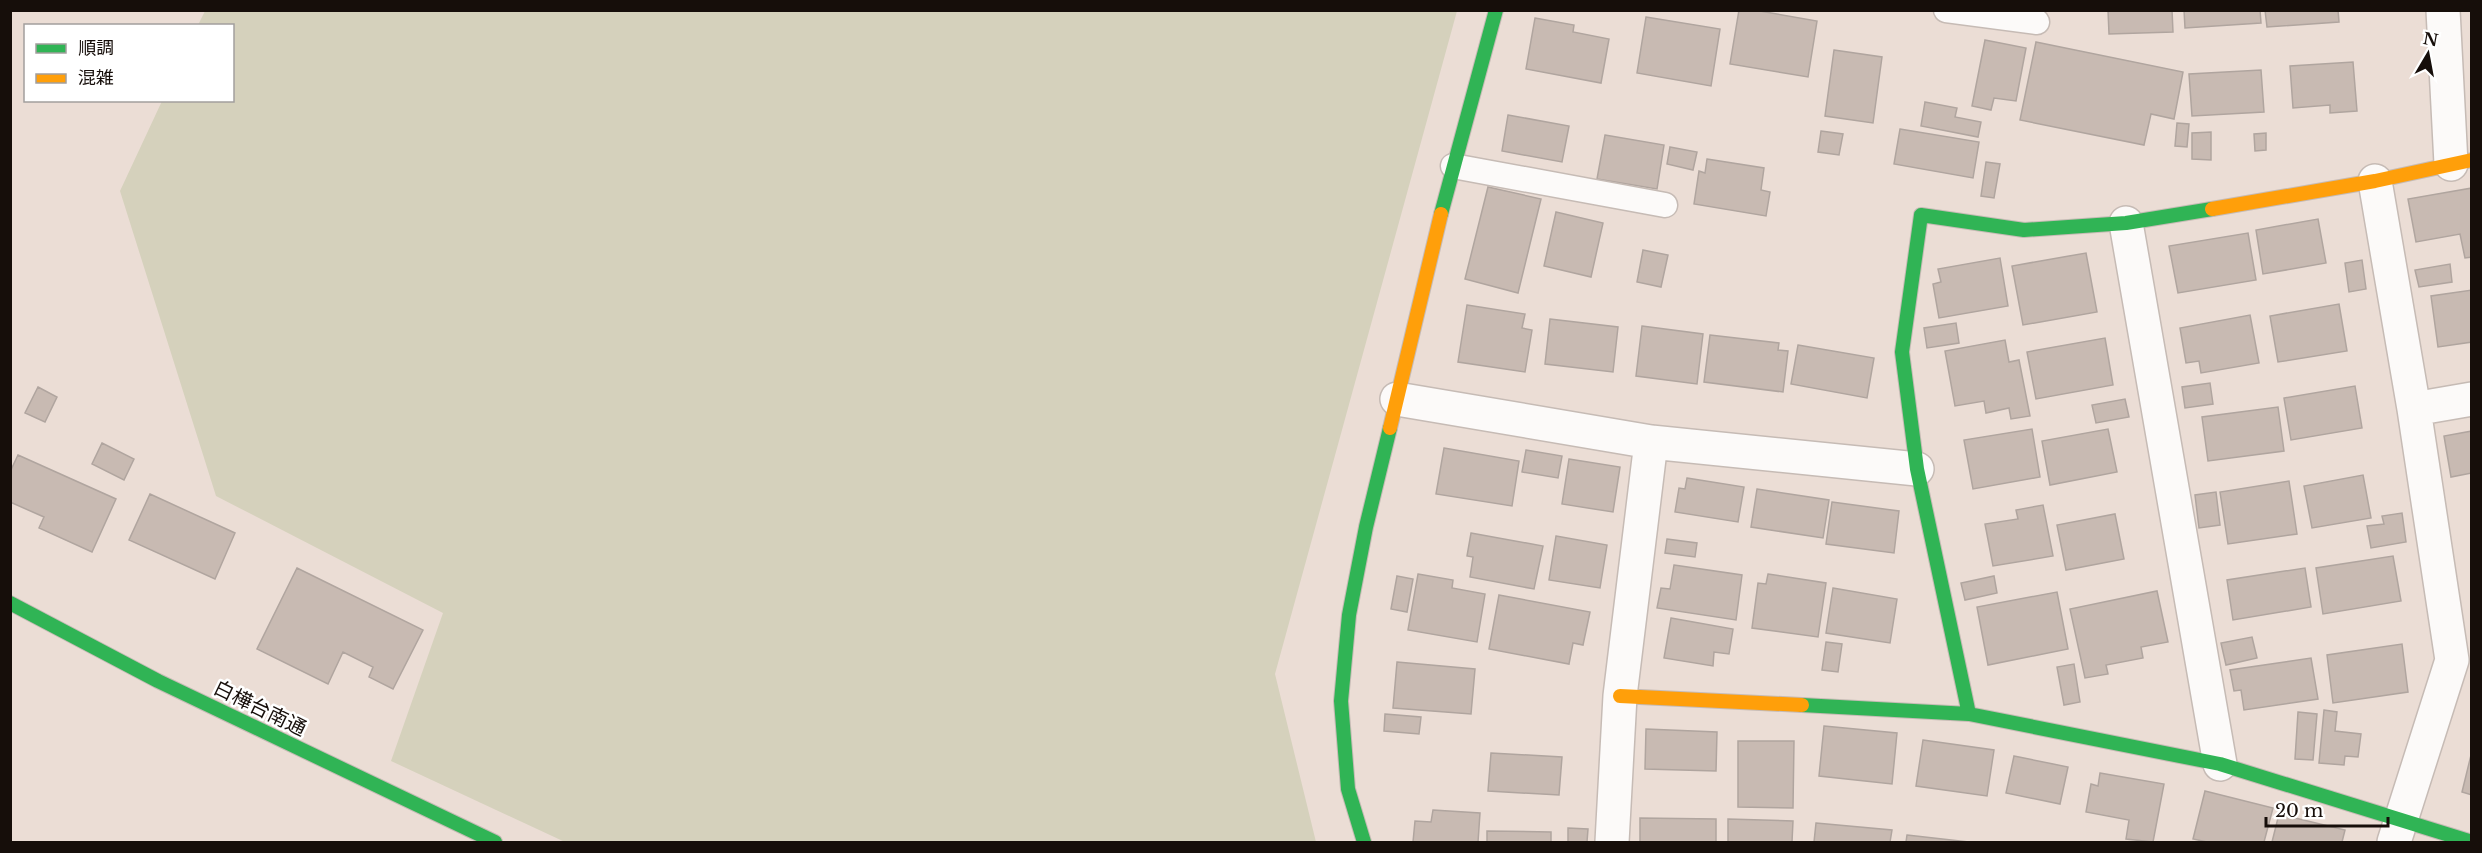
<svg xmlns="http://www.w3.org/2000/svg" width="2482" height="853" viewBox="0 0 2482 853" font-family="'Libre Baskerville','Noto Sans JP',serif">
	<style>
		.green { fill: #d5d1bc }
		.building { fill: #c8bab2; stroke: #b0a59f; stroke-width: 1.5 }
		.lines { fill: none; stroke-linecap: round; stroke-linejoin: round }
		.lane-casing { stroke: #c6bbb5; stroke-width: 27 }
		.street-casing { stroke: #c6bbb5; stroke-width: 36 }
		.fast-casing { stroke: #c6bbb5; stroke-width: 16 }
		.slow-casing { stroke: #c6bbb5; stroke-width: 16 }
		.lane { stroke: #fcfaf9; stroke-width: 24 }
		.street { stroke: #fcfaf9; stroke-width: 33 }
		.fast { stroke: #30b455; stroke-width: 14 }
		.slow { stroke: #ff9f0a; stroke-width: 14 }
		.labels { text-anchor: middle; stroke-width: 5; stroke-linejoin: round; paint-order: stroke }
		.street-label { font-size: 20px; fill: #160e0a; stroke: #fff }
	</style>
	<rect width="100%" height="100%" fill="#ebddd5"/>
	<!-- green -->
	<path class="green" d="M205,11H1457L1275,674L1316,842H565L391,761L443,613L216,496L120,191L162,101L232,100V26L198,25Z"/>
	<!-- building -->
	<path class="building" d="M1739,10H1754L1817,21L1808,77L1730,64Z
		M2108,10H2172L2173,32L2109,34Z
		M2184,10H2260L2261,23L2185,28Z
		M2265,10H2338L2339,22L2267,27Z
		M1646,17L1720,29L1711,86L1637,73Z
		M1535,18L1574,25L1573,32L1609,39L1601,83L1526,69Z
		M1985,40L2026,48L2016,101L1994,98L1991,110L1972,106Z
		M2036,42L2183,72L2174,119L2151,114L2144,145L2020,120Z
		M1834,50L1882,57L1873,123L1825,116Z
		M2353,62L2357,111L2330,113V105L2293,108L2290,66Z
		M2261,70L2264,112L2192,116L2189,74Z
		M1925,102L1957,108L1955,117L1981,122L1978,137L1921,126Z
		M1508,115L1569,126L1562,162L1502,151Z
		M2177,123L2189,124L2187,147L2175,146Z
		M1900,129L1979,142L1973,178L1894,164Z
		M1821,131L1843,134L1839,155L1818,152Z
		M2211,132V160L2192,159V133Z
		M2266,133V150L2255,151L2254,134Z
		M1605,135L1664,145L1657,189L1597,179Z
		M1670,147L1697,152L1693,170L1667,164Z
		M1707,159L1764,168L1761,190L1770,192L1766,216L1694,204L1699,171L1705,173Z
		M1986,162L2000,164L1994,198L1981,196Z
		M1488,187L1541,199L1518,293L1465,279Z
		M2472,188V257L2465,258L2460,234L2416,242L2408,199Z
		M1556,212L1603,223L1591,277L1544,266Z
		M2318,219L2326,263L2263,274L2256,230Z
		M2248,233L2256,280L2178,293L2169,246Z
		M1643,250L1668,255L1661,287L1637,282Z
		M2086,253L2097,312L2023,325L2012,266Z
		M2000,258L2008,306L1939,318L1933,284L1941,282L1938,269Z
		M2362,260L2366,289L2349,292L2345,263Z
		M2450,264L2452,282L2419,287L2415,270Z
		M2472,290V342L2438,347L2431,296Z
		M2339,304L2347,351L2278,362L2270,316Z
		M1467,305L1525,314L1522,328L1532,330L1525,372L1458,362Z
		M2250,315L2259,363L2201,373L2199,361L2186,363L2180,328Z
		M1550,319L1618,327L1613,372L1545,364Z
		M1956,323L1959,343L1927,348L1924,328Z
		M1642,326L1703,334L1697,384L1636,376Z
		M1710,335L1779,343L1778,350L1788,351L1783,392L1704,382Z
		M2105,338L2113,385L2036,399L2027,352Z
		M2005,340L2009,362L2019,360L2030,416L2011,419L2009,408L1986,413L1984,401L1955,406L1945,351Z
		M1798,345L1874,358L1867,398L1791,384Z
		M2210,383L2213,404L2185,408L2182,387Z
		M2355,386L2362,428L2291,440L2284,398Z
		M38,387L57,397L45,422L25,413Z
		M2125,399L2129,417L2096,423L2092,405Z
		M2278,407L2284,451L2208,461L2202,417Z
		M2032,429L2040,477L1973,489L1964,440Z
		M2108,429L2117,472L2050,485L2042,441Z
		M2472,431V473L2451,477L2444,436Z
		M102,443L134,459L124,480L92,464Z
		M1444,448L1519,461L1512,506L1436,494Z
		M1526,450L1562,456L1558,478L1522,472Z
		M18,455L116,499L92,552L39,528L44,517L10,502V472Z
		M1569,459L1620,467L1613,512L1562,504Z
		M2363,475L2371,518L2312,528L2304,486Z
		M1687,478L1744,487L1738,522L1675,512L1679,488L1685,489Z
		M2289,481L2297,534L2228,544L2220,492Z
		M1757,489L1829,500L1823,538L1751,527Z
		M2216,492L2220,525L2199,528L2195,495Z
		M150,494L235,533L215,579L129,540Z
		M1832,502L1899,511L1894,553L1826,544Z
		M2043,505L2053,556L1993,566L1985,524L2018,519L2016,510Z
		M2402,513L2406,542L2371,548L2367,526L2384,524L2382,516Z
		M2115,514L2124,559L2066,570L2057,525Z
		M1471,533L1543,546L1534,589L1470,577L1473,557L1467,556Z
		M1556,536L1607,545L1600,588L1549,580Z
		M1667,539L1697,543L1695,557L1665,553Z
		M2393,556L2401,601L2323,614L2316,568Z
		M1674,565L1742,575L1736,620L1657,608L1661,588L1670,589Z
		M297,568L423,630L393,689L369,677L373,667L343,652L328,684L257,649Z
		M2305,568L2311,607L2233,620L2227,580Z
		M1418,574L1453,580L1452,588L1485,594L1477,642L1408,630Z
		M1768,574L1826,583L1818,637L1752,628L1758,583L1766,584Z
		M1397,576L1413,579L1407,612L1391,609Z
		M1994,576L1997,593L1965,600L1961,583Z
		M1833,588L1897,599L1890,643L1826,633Z
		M2157,591L2168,642L2141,647L2143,658L2106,665L2108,674L2085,678L2070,609Z
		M2057,592L2068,649L1988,665L1977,607Z
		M1499,595L1590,612L1583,645L1573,643L1569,664L1489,649Z
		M1671,618L1733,629L1729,654L1714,652L1713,666L1664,658Z
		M2252,637L2257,658L2226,665L2221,643Z
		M1826,642L1842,644L1838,672L1822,670Z
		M2402,644L2408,692L2333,703L2327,655Z
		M2311,658L2318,699L2244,710L2241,690L2234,691L2230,670Z
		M1397,662L1475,669L1471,714L1393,708Z
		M2074,664L2080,702L2064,705L2057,667Z
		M2324,710L2337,712L2335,731L2361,734L2358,757L2345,756L2344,765L2319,763Z
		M2298,712L2317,714L2313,760L2295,759Z
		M1385,714L1421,717L1419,734L1384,731Z
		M1824,726L1897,733L1892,784L1819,776Z
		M1646,729L1717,732L1716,771L1645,769Z
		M1923,740L1994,750L1987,796L1916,786Z
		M1738,741H1794L1793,808L1738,807Z
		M2472,751V795L2462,792Z
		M1491,753L1562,757L1559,795L1488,791Z
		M2014,756L2068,767L2060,804L2006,793Z
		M2100,773L2164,784L2153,842L2126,839L2129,820L2086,812L2091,784L2098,786Z
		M2205,791L2273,808L2264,842H2207L2193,839Z
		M1433,810L1480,813L1478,842H1413L1415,821L1431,822Z
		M2279,814L2345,830L2342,842H2272Z
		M1640,818L1716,819V842H1640Z
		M1728,819L1793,821L1792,842H1728Z
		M1816,823L1892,830L1890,842H1814Z
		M1568,828L1588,829L1587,842H1568Z
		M1487,831L1551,832V842H1487Z
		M1907,835L1969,842H1906Z"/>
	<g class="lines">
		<!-- lane casing -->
		<g class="lane-casing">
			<path id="lane" d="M1946,10L2037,22
				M1453,166L1665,205"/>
		</g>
		<!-- street casing -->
		<g class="street-casing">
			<path id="street" d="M2443,10L2451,164
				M2375,181L2414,409L2452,660L2394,842
				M2126,223L2220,764
				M1397,399L1651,442L1917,469
				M2414,409L2472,399
				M1612,842L1620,696L1651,442"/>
		</g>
		<!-- fast casing -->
		<g class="fast-casing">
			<path id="fast" d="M1441,214L1496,10
				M10,603L158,681L495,842
				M1802,705L1969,714L2220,764L2472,842
				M1969,714L1917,469L1902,352L1921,215L2024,230L2126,223L2212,209
				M1364,842L1348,789L1341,701L1349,615L1366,527L1390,428"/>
		</g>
		<!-- slow casing -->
		<g class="slow-casing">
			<path id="slow" d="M2212,209L2375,181L2472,160
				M1390,428L1441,214
				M1620,696L1802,705"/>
		</g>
		<!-- lane -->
		<use href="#lane" class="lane"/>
		<!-- street -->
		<use href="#street" class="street"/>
		<!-- fast -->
		<use href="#fast" class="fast"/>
		<!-- slow -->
		<use href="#slow" class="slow"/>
	</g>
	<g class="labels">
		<!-- street labels -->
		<g class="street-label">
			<text transform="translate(260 708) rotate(26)" y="7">白樺台南通</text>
		</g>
	</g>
	<!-- border -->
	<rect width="2482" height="853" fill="none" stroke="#160e0a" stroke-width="24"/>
	<!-- legend -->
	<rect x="24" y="24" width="210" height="78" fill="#ffffff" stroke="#a29f9d" stroke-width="1.5"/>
	<rect x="36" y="44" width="30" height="9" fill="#30b455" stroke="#a29f9d" stroke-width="1.5"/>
	<text x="78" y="54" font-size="18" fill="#160e0a">順調</text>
	<rect x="36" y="74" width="30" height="9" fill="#ff9f0a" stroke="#a29f9d" stroke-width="1.5"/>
	<text x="78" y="84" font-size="18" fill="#160e0a">混雑</text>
	<!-- north arrow -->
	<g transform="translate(2428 54) rotate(10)" stroke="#ffffff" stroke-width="4.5" paint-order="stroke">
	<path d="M0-4.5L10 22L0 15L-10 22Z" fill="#160e0a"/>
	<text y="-9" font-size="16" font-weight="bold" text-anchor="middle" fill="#160e0a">N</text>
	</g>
	<!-- scale -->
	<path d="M2266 817v9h122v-9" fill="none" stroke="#160e0a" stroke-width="3"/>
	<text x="2275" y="817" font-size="18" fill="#160e0a" stroke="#ffffff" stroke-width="4.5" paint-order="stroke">20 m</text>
</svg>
